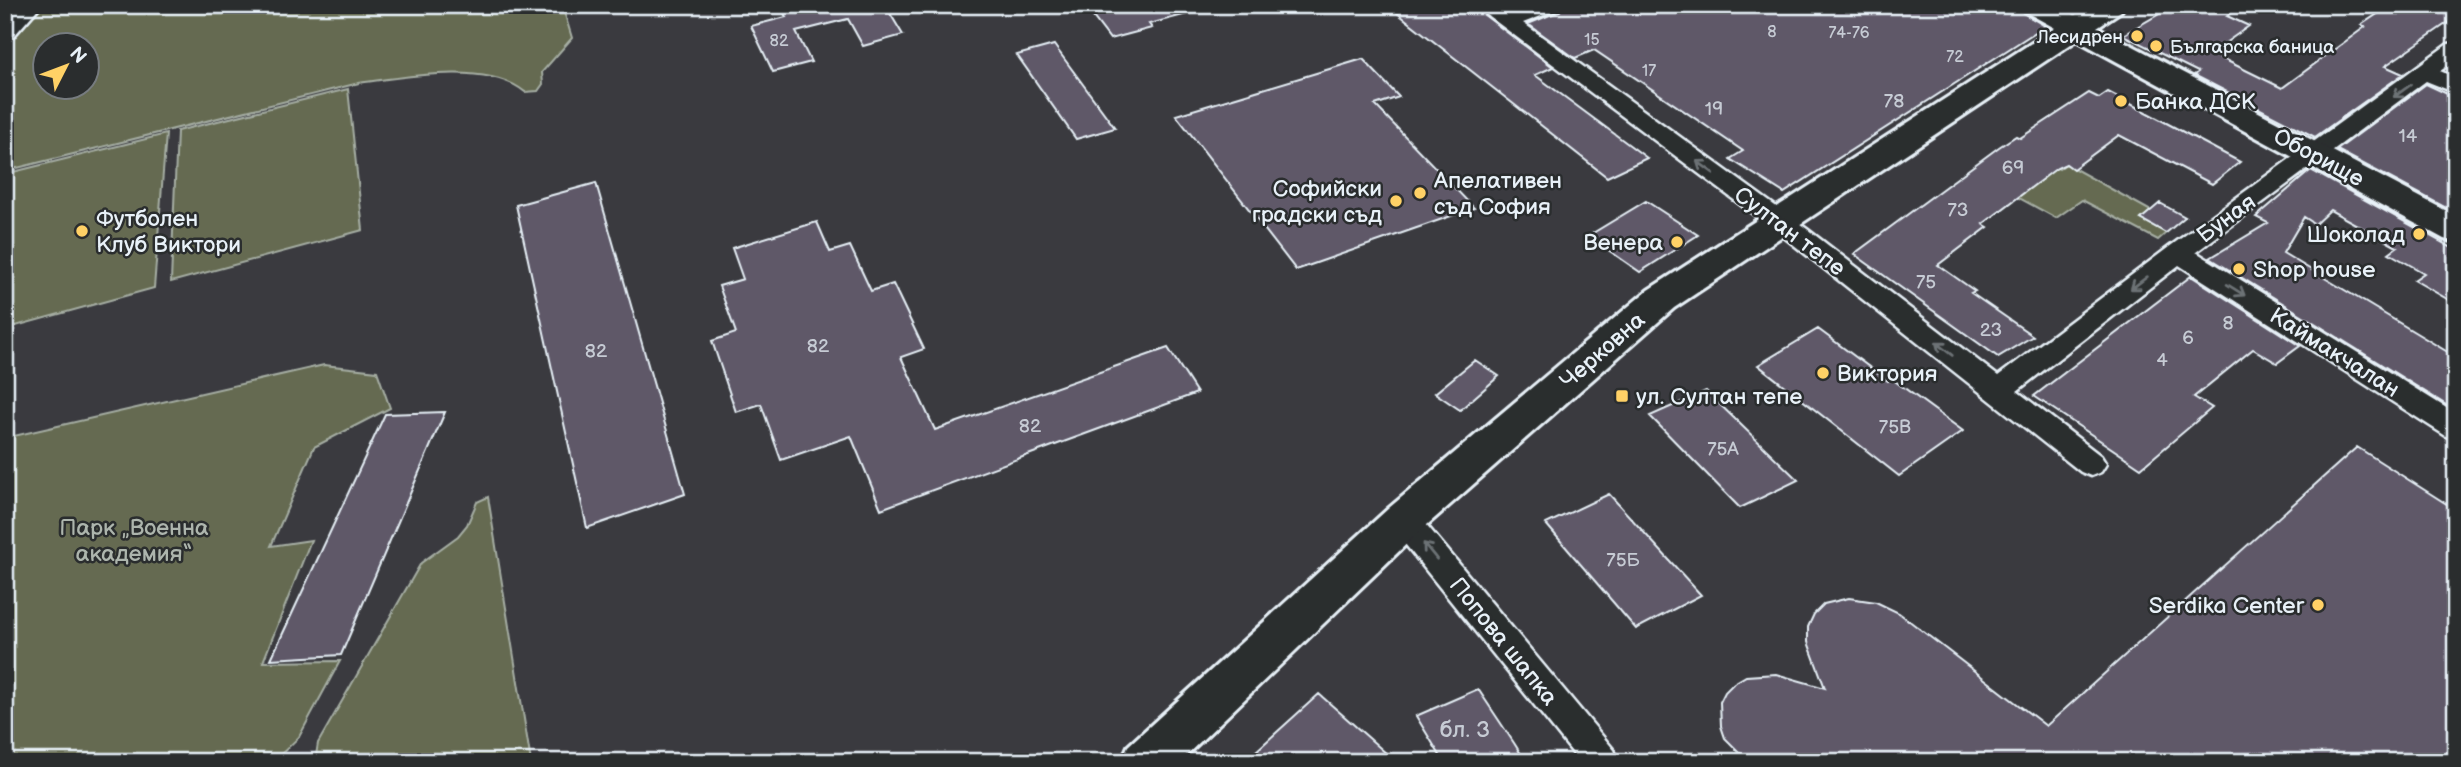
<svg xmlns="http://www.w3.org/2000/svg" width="2461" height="767" viewBox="0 0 2461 767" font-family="'Balsamiq Sans',sans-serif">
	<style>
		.green { fill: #656b51; stroke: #a6aea4; stroke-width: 2; fill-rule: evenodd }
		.building { fill: #5e5868; stroke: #e8f1f8; stroke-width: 2 }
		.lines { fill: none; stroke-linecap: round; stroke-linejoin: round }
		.street-casing { stroke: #e8f1f8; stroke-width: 5 }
		.secondary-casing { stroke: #e8f1f8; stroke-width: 6 }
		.street { fill: #2a2d2e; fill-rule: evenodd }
		.secondary { fill: #2a2d2e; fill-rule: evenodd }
		.oneway { stroke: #6c7275 }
		.poi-dot { fill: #ffd166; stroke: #2a2d2e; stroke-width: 2.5 }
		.labels { text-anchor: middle; stroke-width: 5; stroke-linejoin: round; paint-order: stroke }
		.far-number-label { font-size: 16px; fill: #c6cbd4 }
		.far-poi-label { font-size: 19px; fill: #e8f1f8; stroke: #2a2d2e; text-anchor: end }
		.number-label { font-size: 19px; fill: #c6cbd4 }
		.poi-label { font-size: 23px; fill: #e8f1f8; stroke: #2a2d2e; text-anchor: start }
		.street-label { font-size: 23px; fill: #e8f1f8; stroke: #2a2d2e }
		.park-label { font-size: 23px; fill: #adb5ad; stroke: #2a2d2e }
		.near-number-label { font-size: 23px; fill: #c6cbd4 }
	</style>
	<rect width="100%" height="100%" fill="#3a3a3f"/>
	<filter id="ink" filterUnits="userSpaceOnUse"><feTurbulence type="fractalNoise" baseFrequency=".0143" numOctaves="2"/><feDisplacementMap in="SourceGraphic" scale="14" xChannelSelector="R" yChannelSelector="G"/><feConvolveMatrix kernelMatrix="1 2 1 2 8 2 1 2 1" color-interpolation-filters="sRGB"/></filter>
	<g filter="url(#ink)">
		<!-- green -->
		<path class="green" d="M41,5H562L572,38L542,72L543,84L538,91L525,92C488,61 405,77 359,83L5,171V43ZM46,46H88V88H46Z
			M348,89L363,230L171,282L177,131Z
			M166,134L154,288L5,329V174Z
			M2049,163L2059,169L2066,164L2151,211L2141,219L2166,233L2158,240L2082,200L2056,218L2006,191Z
			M324,365L377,371L390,408L314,447L271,546L311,540L263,662L340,661L299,737L273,762H5V438Z
			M488,497L531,762H315L318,743L421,563L458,536L467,525L477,502Z"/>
		<!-- building -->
		<path class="building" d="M780,5H885L903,35L863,46L848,19L796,32L811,62L773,72L751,26L786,17Z
			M1084,5H1190L1191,13L1149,24L1152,28L1110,39Z
			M1387,5H1471L1553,67L1535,75L1647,158L1607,177Z
			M1564,5H2018L2023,13L2045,26L1784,193L1730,159L1743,151L1594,50L1575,58L1528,24L1560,11Z
			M2175,5H2244L2227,16L2249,26L2211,53L2282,88L2365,27L2361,25L2391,5H2456V17L2385,66L2403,74L2315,137L2194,75L2198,72L2123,35Z
			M1054,45L1115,128L1076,139L1017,55Z
			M1363,59L1399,97L1375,105L1474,208L1296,270L1176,115Z
			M2426,84L2456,98V206L2450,210L2337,150Z
			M2108,92L2240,162L2212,184L2119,135L2073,169L2066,164L2057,168L1983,224L1988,227L1938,265L1975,291L1971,293L2033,336L1998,357L1854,254L1999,147L2016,136L2020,138L2089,93L2099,98Z
			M2311,170L2456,250V304L2414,280L2424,273L2389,253L2397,247L2330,210L2315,224L2304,217L2283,253L2456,357V411L2210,258L2268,223L2256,217Z
			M596,183L685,494L587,528L516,205Z
			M1646,201L1698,235L1640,272L1588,236Z
			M2160,203L2185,217L2166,233L2141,219Z
			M817,222L830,252L850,246L871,291L893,284L924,349L901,357L935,430L1168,348L1197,393L881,509L851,436L781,460L761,404L736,412L712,341L736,333L719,286L743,279L732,248Z
			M2191,276L2300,346L2277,363L2253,349L2194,397L2212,408L2141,468L2034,396Z
			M1818,329L1888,381L1892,379L1963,431L1899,476L1758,365Z
			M1475,360L1499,376L1460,410L1435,393Z
			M1706,391L1798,480L1740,508L1650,416Z
			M445,412L341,655L271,659L385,414Z
			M2357,447L2456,510V762H1749L1725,738L1721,726L1720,702L1725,692L1734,683L1746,676L1776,674L1825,688L1808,642V627L1814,614L1824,604L1849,598L1876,602L1899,613L2046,726Z
			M1609,494L1701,595L1636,629L1546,524Z
			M1478,689L1514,743L1526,762H1444L1416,716Z
			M1319,694L1396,762H1244Z"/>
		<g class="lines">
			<!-- street casing -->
			<g class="street-casing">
				<path id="street" d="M19,5H41L13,37L5,38V19Z
					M1474,5H1498L1510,14L1532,5H1562L1559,9L1523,23L1807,229L1998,376L2169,247L2448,44L2456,43V60L2440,71L2456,78V93L2426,81L2196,252L2456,414V439L2446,436L2179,265L2017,391L2101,456L2106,464L2101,472L2091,476L2081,472L1789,241Z
					M1404,508L1415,511L1614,750L1619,762H1580L1393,529L1389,520L1393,511Z"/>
			</g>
			<!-- secondary casing -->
			<g class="secondary-casing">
				<path id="secondary" d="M2020,5H2056L2075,15L2091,5H2125L2121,11L2097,27L2456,216V242L2444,239L2077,40L1674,308L1419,532L1179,762H1121L1128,746L1389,508L1648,290L2055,28L2024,11Z"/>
			</g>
			<!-- street -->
			<use href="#street" class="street"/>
			<!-- secondary -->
			<use href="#secondary" class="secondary"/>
		</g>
		<!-- one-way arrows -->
		<defs><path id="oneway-shaft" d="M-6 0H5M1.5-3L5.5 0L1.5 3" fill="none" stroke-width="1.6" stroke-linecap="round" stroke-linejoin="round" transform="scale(1.75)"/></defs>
		<g class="oneway">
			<use href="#oneway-shaft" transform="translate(2402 91) rotate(144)"/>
			<use href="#oneway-shaft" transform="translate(1705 167) rotate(-144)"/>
			<use href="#oneway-shaft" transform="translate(2139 283) rotate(143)"/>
			<use href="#oneway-shaft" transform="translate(2236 290) rotate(32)"/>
			<use href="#oneway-shaft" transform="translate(1944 349) rotate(-142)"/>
			<use href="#oneway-shaft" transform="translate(1430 551) rotate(-129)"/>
		</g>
	</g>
	<!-- markers -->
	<g class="poi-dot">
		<circle cx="2137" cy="36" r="7"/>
		<circle cx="2156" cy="46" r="7"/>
		<circle cx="2121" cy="101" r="7"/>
		<circle cx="1420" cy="193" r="7"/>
		<circle cx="1396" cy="201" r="7"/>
		<circle cx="82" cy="231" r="7"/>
		<circle cx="2419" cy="234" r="7"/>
		<circle cx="1677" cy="242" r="7"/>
		<circle cx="2239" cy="269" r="7"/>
		<circle cx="1823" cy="373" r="7"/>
		<rect x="1615" y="389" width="14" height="14" rx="3.5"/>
		<circle cx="2318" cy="605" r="7"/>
	</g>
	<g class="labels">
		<!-- far-number labels -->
		<g class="far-number-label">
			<text x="1772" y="37">8</text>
			<text x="1849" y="38">74-76</text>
			<text x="1592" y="45">15</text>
			<text x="779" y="46">82</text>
			<text x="1955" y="62">72</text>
			<text x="1649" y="76">17</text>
		</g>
		<!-- far-poi labels -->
		<g class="far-poi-label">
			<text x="2123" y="43">Лесидрен</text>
			<text x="2170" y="53" text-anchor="start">Българска баница</text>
		</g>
		<!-- number labels -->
		<g class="number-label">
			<text x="1894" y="107">78</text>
			<text x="1714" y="115">19</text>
			<text x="2408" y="142">14</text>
			<text x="2013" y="174">69</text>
			<text x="1958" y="216">73</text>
			<text x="1926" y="288">75</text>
			<text x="2228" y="329">8</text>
			<text x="1991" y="336">23</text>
			<text x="2188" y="344">6</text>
			<text x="818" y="352">82</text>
			<text x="596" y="357">82</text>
			<text x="2162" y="366">4</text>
			<text x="1030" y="432">82</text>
			<text x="1895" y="433">75В</text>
			<text x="1723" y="455">75А</text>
			<text x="1623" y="566">75Б</text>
		</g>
		<!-- poi labels -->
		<g class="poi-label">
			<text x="2135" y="109">Банка ДСК</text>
			<text x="1434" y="188">Апелативен<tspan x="1434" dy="26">съд София</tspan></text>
			<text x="1382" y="196" text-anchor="end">Софийски<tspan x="1382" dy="26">градски съд</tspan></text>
			<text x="96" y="226">Футболен<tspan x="96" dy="26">Клуб Виктори</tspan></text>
			<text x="2405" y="242" text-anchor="end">Шоколад</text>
			<text x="1663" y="250" text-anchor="end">Венера</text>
			<text x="2253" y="277">Shop house</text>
			<text x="1837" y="381">Виктория</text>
			<text x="1636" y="404">ул. Султан тепе</text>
			<text x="2304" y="613" text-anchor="end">Serdika Center</text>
		</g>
		<!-- street labels -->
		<g class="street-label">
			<text transform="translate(2319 157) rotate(28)" y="8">Оборище</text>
			<text transform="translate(2226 218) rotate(-36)" y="8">Буная</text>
			<text transform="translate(1790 231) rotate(37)" y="8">Султан тепе</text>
			<text transform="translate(1602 350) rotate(-41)" y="8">Черковна</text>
			<text transform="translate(2335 352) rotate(32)" y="8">Каймакчалан</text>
			<text transform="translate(1504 641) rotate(51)" y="8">Попова шапка</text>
		</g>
		<!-- park labels -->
		<g class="park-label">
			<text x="134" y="535">Парк „Военна<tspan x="134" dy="26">академия“</tspan></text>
		</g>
		<!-- near-number labels -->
		<g class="near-number-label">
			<text x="1465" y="737">бл. 3</text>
		</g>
	</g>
	<!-- margin -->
	<rect width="2461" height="767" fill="none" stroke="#2a2d2e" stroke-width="28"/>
	<rect x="14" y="14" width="2433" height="739" fill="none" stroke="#e8f1f8" stroke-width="2.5" filter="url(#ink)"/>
	<!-- north arrow -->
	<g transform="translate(66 66) rotate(48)"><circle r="33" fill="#2a2d2e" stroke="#767b7f" stroke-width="2"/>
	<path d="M0-5L12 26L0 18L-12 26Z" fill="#ffd166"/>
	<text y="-10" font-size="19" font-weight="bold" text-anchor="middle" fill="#e8f1f8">N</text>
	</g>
</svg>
